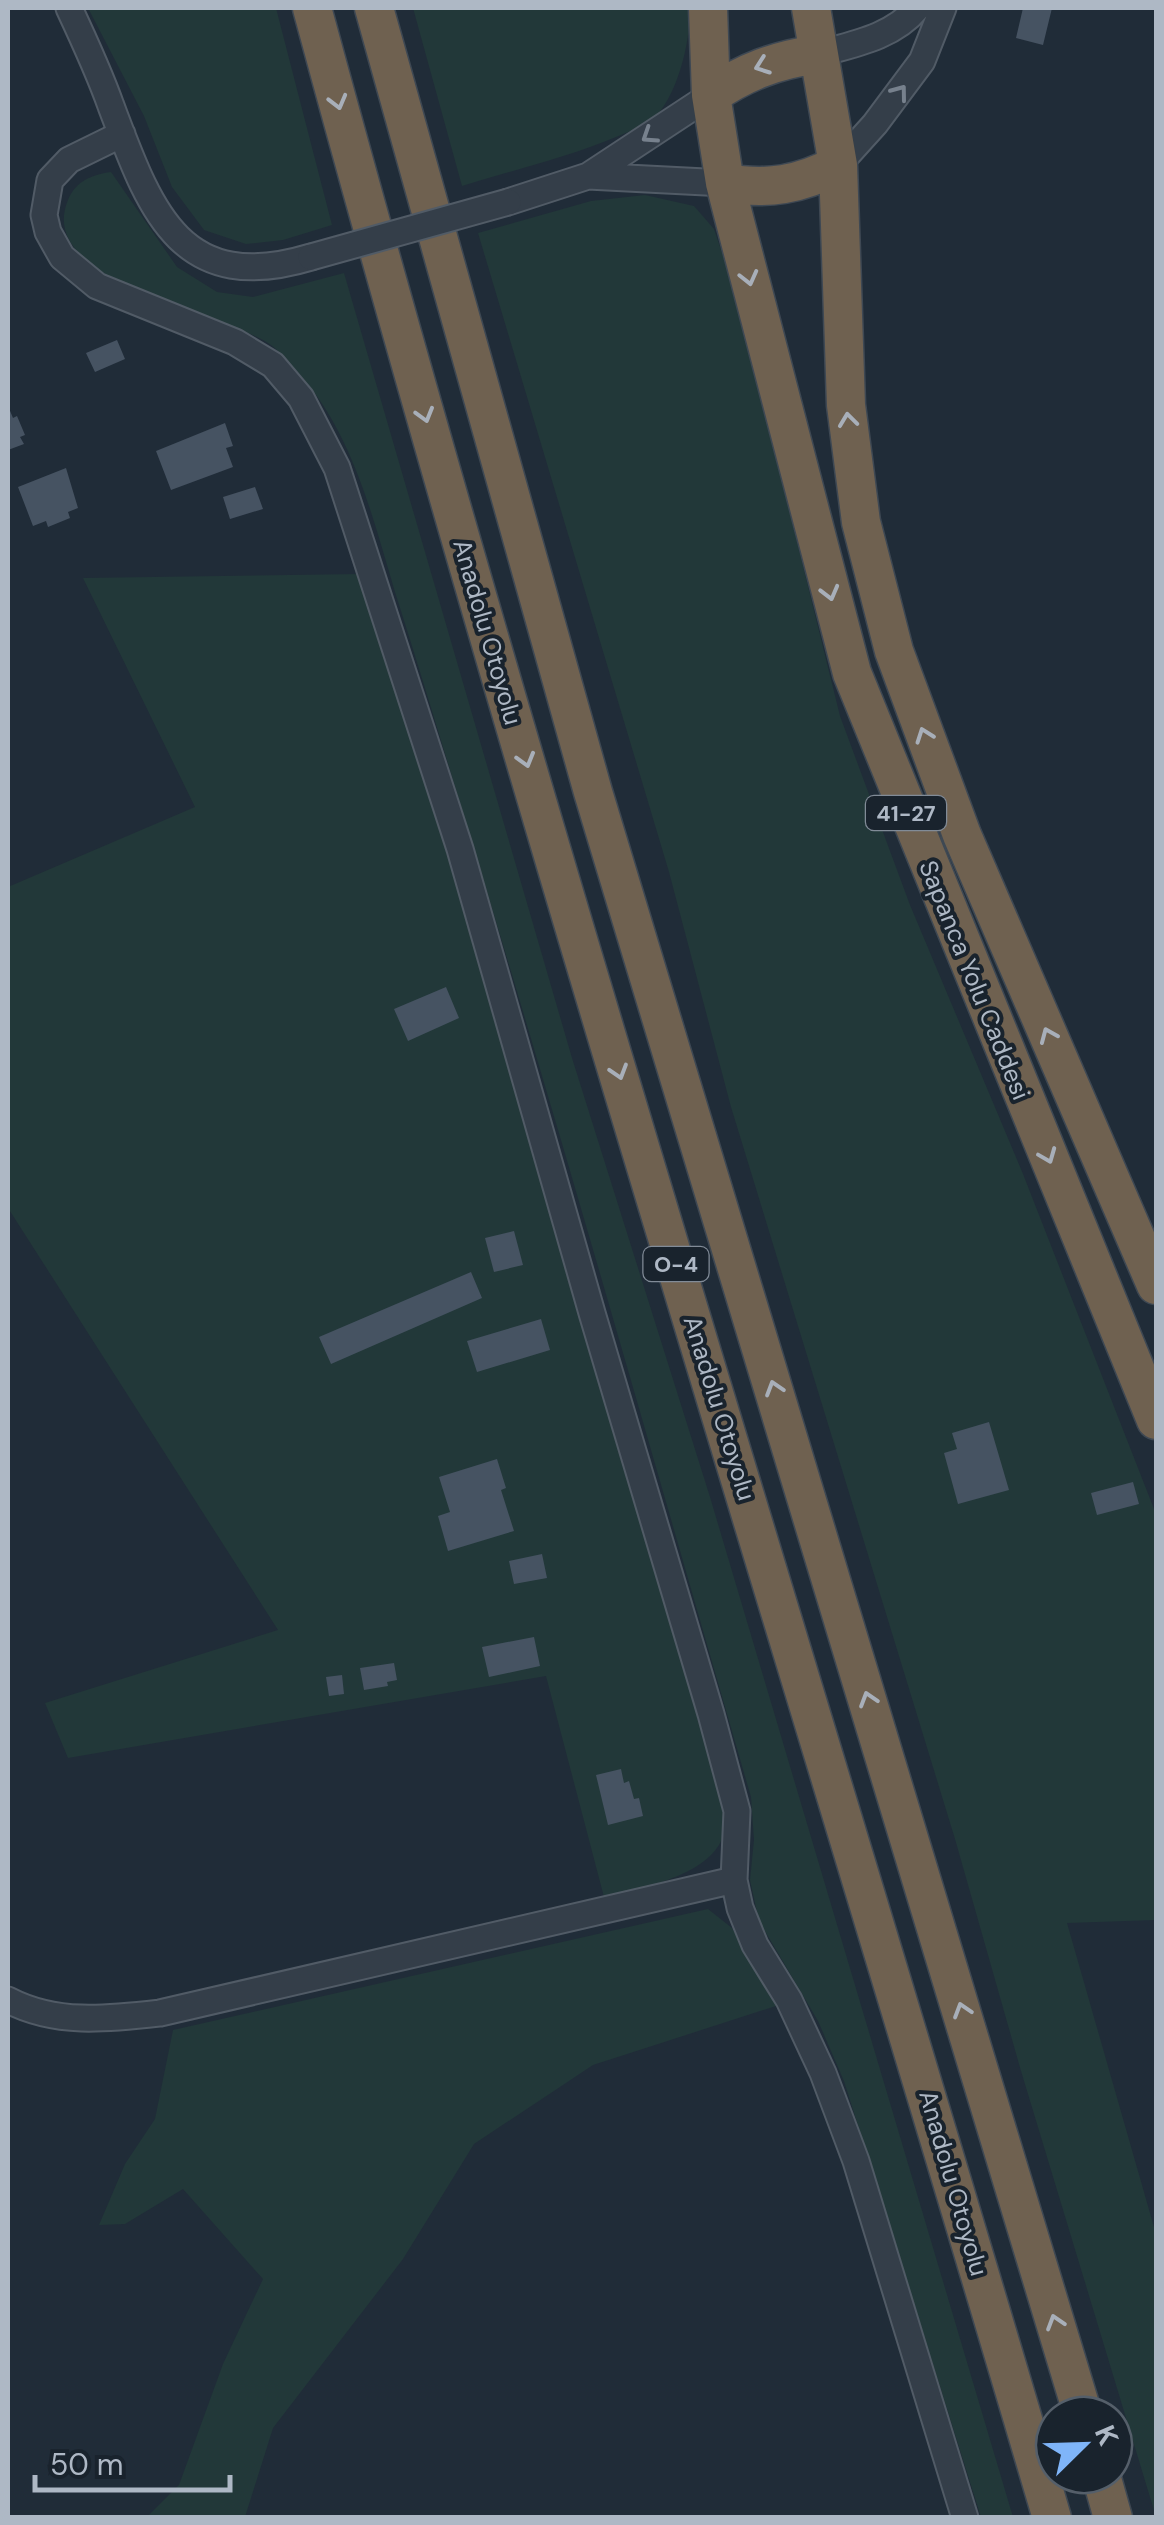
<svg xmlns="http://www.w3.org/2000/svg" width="1164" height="2525" viewBox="0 0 1164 2525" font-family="'DM Sans',sans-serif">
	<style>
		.green { fill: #223839 }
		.building { fill: #465362 }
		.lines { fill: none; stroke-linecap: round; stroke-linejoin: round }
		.minor-casing { stroke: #515b66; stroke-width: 29 }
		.highway-casing { stroke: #3e4853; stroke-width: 41 }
		.minor { stroke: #343e49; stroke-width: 25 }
		.highway { stroke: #6f6150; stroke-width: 38 }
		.minor-bridge-casing { stroke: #515b66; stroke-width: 29; stroke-linecap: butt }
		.minor-bridge { stroke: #343e49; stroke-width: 25 }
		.oneway { stroke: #a8afb9 }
		.oneway2 { stroke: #77818d }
		.labels { text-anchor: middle; stroke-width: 8; stroke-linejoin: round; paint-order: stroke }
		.shield { fill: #19232d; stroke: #818b97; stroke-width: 2.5 }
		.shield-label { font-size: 22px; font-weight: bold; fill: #aeb8c5 }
		.street-label { font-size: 25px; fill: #aeb8c5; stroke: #19232d }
	</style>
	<rect width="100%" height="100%" fill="#202c38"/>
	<!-- green -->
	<path class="green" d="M88,8H276L332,225L283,240L246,244L204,230L172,187L144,116Z
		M413,8H690C691,40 677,100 651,121C641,128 627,132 616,137C566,158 513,170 462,186Z
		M111,172L177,267L217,292L253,297L344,273L572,1058L710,1497L1013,2517H981L844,2081L818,2021L759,1921L750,1880L754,1840L751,1797C653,1458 557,1118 453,780C434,717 415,655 395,592C371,512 351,426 291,365C284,358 278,350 271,345C228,313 33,283 68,200C76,181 91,175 111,172Z
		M645,195L694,206L714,229L736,294L840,716L910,905L1023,1174L1156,1514V1920L1067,1923L1156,2234V2517L1021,2071L955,1839L731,1107L669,872L478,233L591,201Z
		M361,574L404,701L718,1776C720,1792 725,1809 725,1824C724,1874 641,1888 604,1897L546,1676L68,1758L45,1703L278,1630L8,1208V887L195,807L83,578Z
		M708,1909L732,1928L776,2006L593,2065L474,2144L403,2259L273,2428L245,2517H147L179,2485L223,2364L263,2279L183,2189L125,2224L99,2225L125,2164L155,2119L173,2030Z"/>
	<!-- building -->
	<path class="building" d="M1023,8H1052L1043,45L1016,38Z
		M117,340L125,359L95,372L86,353Z
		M8,406L13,418L17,416L25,435L20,437L24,444L8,450Z
		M225,423L233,446L226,448L233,467L171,490L156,451Z
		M66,468L78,508L68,512L70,518L48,527L46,521L33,526L18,487Z
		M255,487L263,509L230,519L223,497Z
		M446,987L459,1018L408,1041L394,1009Z
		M514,1231L523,1265L494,1272L485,1238Z
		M471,1272L482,1298L331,1364L319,1337Z
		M541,1319L550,1350L477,1372L467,1341Z
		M989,1422L1009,1490L958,1504L944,1453L957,1449L952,1433Z
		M497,1459L506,1488L501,1490L514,1531L448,1551L438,1516L450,1512L439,1477Z
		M1133,1482L1139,1504L1097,1515L1091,1493Z
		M542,1554L547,1578L514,1584L509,1561Z
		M534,1637L540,1666L489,1677L482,1647Z
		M394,1663L397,1680L387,1682L388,1686L364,1690L360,1668Z
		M342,1675L344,1694L329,1696L326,1677Z
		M621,1769L624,1783L629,1781L634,1799L639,1798L643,1816L608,1825L596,1775Z"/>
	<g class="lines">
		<!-- minor casing -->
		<g class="minor-casing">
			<path id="minor" d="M69,8C84,40 99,72 111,106C150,209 179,297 311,257
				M818,54C854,44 893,37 917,8
				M122,134L69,160L50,180L44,215L48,232L62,257L97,286L235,342L273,365L301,398L337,468L460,849L592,1313L711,1714L737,1811L734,1880L740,1908L755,1945L789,2000L823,2073L856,2161L965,2518
				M838,165L875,124L922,61L943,8
				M588,176L725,183
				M508,202L588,176L711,95
				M8,2000C56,2025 107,2019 160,2013L734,1880"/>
		</g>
		<!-- highway casing -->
		<g class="highway-casing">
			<path id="highway" d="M312,8C540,850 806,1681 1052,2518
				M374,8L593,792L1083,2415
				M708,8L711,95L725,183L852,673L1156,1420
				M811,8L838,165L846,405L861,522L894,651L962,835L1156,1285
				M711,95C746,71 777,60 818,54
				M725,183C769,190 799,185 838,165
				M1101,2475L1113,2518"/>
		</g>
		<!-- minor -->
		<use href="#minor" class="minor"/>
		<!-- highway -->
		<use href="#highway" class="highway"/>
		<!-- minor-bridge casing -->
		<g class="minor-bridge-casing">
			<path id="minor-bridge" d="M311,257L508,202"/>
		</g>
		<!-- minor-bridge -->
		<use href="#minor-bridge" class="minor-bridge"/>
	</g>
	<!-- one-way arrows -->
	<defs><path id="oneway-chevron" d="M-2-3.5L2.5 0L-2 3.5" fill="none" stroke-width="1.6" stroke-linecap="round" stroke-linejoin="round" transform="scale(2.5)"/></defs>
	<g class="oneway">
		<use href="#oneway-chevron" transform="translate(762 66) rotate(160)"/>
		<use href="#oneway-chevron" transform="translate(338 102) rotate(75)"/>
		<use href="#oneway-chevron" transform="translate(749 278) rotate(76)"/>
		<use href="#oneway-chevron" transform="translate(425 415) rotate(74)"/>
		<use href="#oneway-chevron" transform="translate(848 420) rotate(-97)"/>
		<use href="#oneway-chevron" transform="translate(830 593) rotate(75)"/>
		<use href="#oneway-chevron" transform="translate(924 735) rotate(-110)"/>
		<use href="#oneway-chevron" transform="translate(526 760) rotate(74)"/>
		<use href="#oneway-chevron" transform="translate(1048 1035) rotate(-113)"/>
		<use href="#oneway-chevron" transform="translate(619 1072) rotate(73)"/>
		<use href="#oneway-chevron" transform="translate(1048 1156) rotate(68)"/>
		<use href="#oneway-chevron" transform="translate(774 1388) rotate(-107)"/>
		<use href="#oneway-chevron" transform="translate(868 1699) rotate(-107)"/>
		<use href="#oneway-chevron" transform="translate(962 2010) rotate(-107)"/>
		<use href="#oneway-chevron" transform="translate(1055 2322) rotate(-107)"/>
	</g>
	<g class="oneway2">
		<use href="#oneway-chevron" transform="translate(900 92) rotate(-53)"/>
		<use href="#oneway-chevron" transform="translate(649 136) rotate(147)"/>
	</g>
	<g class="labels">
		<!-- shield labels -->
		<g class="shield">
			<rect x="866" y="796" width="80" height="34" rx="8"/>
			<rect x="643.5" y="1247" width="65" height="34" rx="8"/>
		</g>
		<g class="shield-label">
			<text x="906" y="821">41-27</text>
			<text x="676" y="1272">O-4</text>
		</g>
		<!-- street labels -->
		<g class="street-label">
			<text transform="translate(488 632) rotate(74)" y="9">Anadolu Otoyolu</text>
			<text transform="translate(975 980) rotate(68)" y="9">Sapanca Yolu Caddesi</text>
			<text transform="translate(720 1408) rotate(73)" y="9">Anadolu Otoyolu</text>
			<text transform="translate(954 2183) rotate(74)" y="9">Anadolu Otoyolu</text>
		</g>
	</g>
	<!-- border -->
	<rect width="1164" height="2525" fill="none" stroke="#aeb8c5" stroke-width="20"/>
	<!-- north arrow -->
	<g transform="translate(1084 2445) rotate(67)"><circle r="48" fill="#19232d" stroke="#555f6a" stroke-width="2.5"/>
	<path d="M0-8L18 38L0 25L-18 38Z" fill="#7fb5f9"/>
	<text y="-15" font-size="28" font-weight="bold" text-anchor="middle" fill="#aeb8c5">K</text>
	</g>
	<!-- scale -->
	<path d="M35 2475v15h195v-15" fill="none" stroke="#aeb8c5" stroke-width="5"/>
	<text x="50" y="2475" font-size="30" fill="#aeb8c5" stroke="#19232d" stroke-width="8" paint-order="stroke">50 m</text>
</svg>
